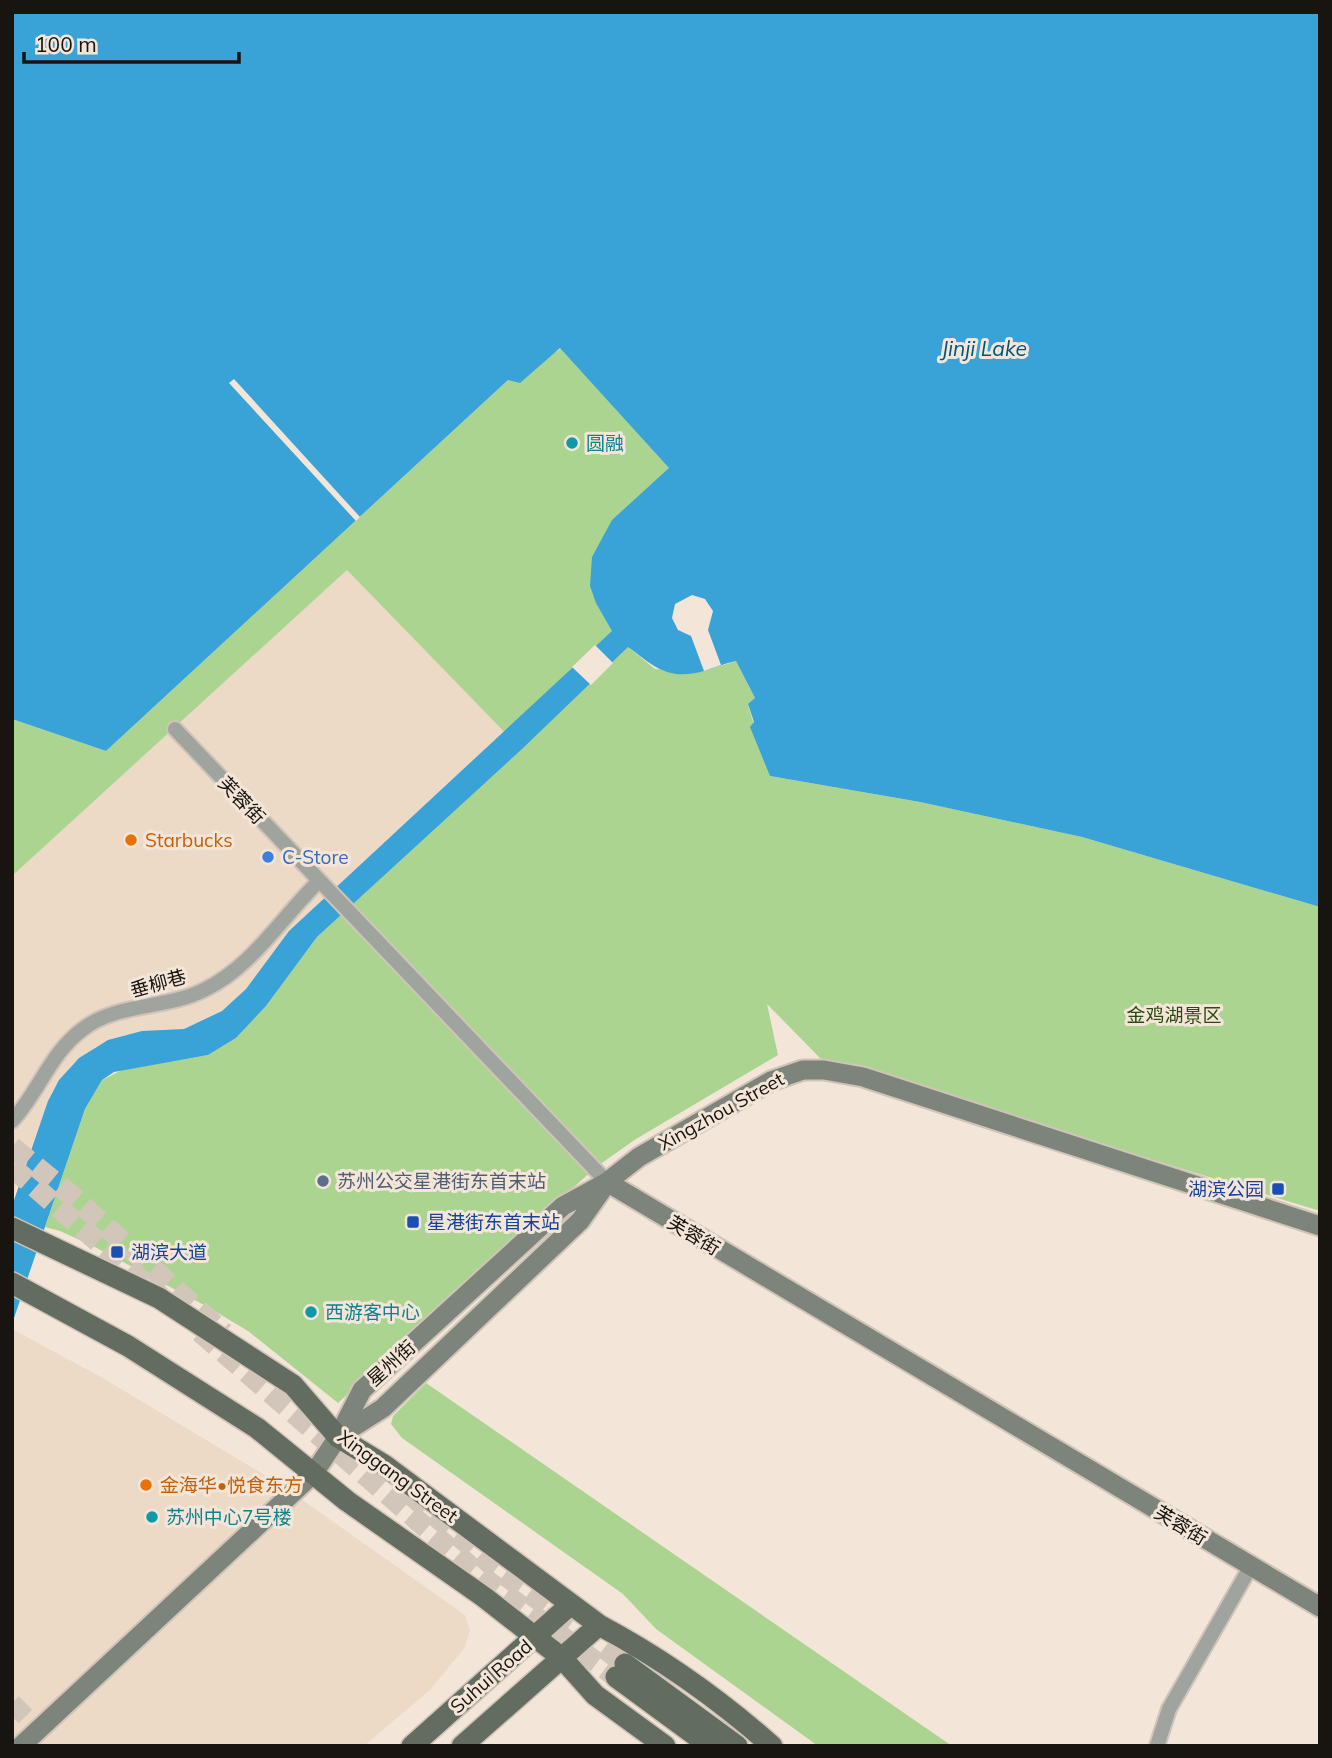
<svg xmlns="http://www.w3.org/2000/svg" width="1332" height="1758" viewBox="0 0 1332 1758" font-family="Mulish,'Noto Sans SC',sans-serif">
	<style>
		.built { fill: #eddac6 }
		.green { fill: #acd491 }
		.water { fill: #39a2d6 }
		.pier { fill: #f3e6d8 }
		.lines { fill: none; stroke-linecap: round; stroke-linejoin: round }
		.secondary-tunnel { stroke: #d2c6ba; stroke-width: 19; stroke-dasharray: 19 10; stroke-linecap: butt }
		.primary-tunnel { stroke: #d2c6ba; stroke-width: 21; stroke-dasharray: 21 10; stroke-linecap: butt }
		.street-casing { stroke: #d0c4b8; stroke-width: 18 }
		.secondary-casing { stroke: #d0c4b8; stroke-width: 23 }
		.primary-casing { stroke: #d0c4b8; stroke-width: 24 }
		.street { stroke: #9fa49e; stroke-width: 14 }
		.secondary { stroke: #7c847b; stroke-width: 19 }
		.primary { stroke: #636c61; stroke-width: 21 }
		.culture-dot { fill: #0f9aa8; stroke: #f3e6d8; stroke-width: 2.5 }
		.food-dot { fill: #e8710a; stroke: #f3e6d8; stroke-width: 2.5 }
		.shop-dot { fill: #3f7fe0; stroke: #f3e6d8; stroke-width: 2.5 }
		.service-dot { fill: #5c6f8a; stroke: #f3e6d8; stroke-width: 2.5 }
		.transit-dot { fill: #1a4fb4; stroke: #f3e6d8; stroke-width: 2.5 }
		.labels { text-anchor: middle; stroke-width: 6; stroke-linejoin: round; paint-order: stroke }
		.culture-label { font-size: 19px; fill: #0d838f; stroke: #f3e6d8; text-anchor: start }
		.street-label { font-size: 19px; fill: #18140f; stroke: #f3e6d8 }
		.food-label { font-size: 19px; fill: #c56008; stroke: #f3e6d8; text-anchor: start }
		.shop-label { font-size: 19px; fill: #366cbe; stroke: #f3e6d8; text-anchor: start }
		.park-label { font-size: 19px; fill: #2b4a11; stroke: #f3e6d8 }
		.service-label { font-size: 19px; fill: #4e5e75; stroke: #f3e6d8; text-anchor: start }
		.transit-label { font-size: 19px; fill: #164399; stroke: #f3e6d8; text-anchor: start }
		.water-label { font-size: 21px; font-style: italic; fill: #005579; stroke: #f3e6d8 }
	</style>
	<rect width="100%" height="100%" fill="#f3e6d8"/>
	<!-- built -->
	<path class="built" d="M348,569L504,731L289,931L246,989L222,1011L184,1029L121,1036L97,1046L72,1064L53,1090L12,1198V876Z
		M12,1329L101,1377L280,1484L465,1615L470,1631L464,1649L430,1690L364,1746H12Z"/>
	<!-- green -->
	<path class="green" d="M562,348L669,468L628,647L655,669L704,671L736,661L755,698L748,705L770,776L920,802L1082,837L1320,907V1211L820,1058L767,1004L778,1055L636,1139L596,1167L338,1403L248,1331L206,1306L93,1246L60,1231L45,1227L85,1109L102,1080L122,1070L208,1055L236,1038L266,1006L317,937L521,749L347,570L12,876V719L106,751L508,380Z
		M426,1383L952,1746H818L656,1629L623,1594L402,1438L391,1424L393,1416Z"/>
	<!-- water -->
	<path class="water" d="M12,12H1320V907L1082,837L920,802L770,776L750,727L754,722L748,704L755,698L736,661C725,663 715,668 704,671C668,681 655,667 628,647L522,749L317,937L266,1006L236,1038L208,1055L114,1072L102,1080L85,1109L12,1324V1206L48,1101L59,1080L79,1058L108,1040L142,1031L184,1029L222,1011L246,989L289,931L612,631L596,603L590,586L592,557L612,520L669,468L560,348L520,383L508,380L106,751L12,719Z"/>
	<!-- pier -->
	<path class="pier" d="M234,379L360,517L356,521L229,383Z
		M692,595L705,599L713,611L708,630L721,665L704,671L691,636L678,630L672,618L675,604Z
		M595,645L613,663L591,685L572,667Z"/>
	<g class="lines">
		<!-- secondary-tunnel -->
		<path class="secondary-tunnel" d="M12,1703L36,1727"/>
		<!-- primary-tunnel -->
		<path class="primary-tunnel" d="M12,1147L72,1196L224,1333
			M12,1167L161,1297
			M200,1332L485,1579L616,1677
			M410,1494L494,1567L625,1664"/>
		<!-- street casing -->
		<g class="street-casing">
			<path id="street" d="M175,729L607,1182
				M12,1121C39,1092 50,1053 83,1029C116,1003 166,1009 204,990C252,967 281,918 319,881
				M1157,1746L1169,1709L1251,1566"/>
		</g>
		<!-- secondary casing -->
		<g class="secondary-casing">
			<path id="secondary" d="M607,1182L1320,1607
				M339,1436L383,1408L580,1221L604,1187
				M21,1746L314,1473L338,1437L362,1390L563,1206L607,1182L639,1157L771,1081L803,1070H824L863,1077L1320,1226"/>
		</g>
		<!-- primary casing -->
		<g class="primary-casing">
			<path id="primary" d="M12,1228L159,1298L293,1385L338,1437L384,1465L599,1625C661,1658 720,1700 772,1746
				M12,1283L128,1346L257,1428L347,1501L484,1597L562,1658L595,1695L665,1746
				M625,1664L737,1746
				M616,1677L710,1746
				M412,1746L570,1605
				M462,1746L599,1625"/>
		</g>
		<!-- street -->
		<use href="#street" class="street"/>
		<!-- secondary -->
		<use href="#secondary" class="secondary"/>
		<!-- primary -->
		<use href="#primary" class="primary"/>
	</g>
	<!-- markers -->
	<g class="culture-dot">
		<circle cx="572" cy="443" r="7"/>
		<circle cx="311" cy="1312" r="7"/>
		<circle cx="152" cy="1517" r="7"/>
	</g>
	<g class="food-dot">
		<circle cx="131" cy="840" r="7"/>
		<circle cx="146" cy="1485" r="7"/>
	</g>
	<circle class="shop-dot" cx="268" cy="857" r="7"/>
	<circle class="service-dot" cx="323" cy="1181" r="7"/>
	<g class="transit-dot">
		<rect x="1271" y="1182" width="14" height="14" rx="3.5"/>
		<rect x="406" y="1215" width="14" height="14" rx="3.5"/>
		<rect x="110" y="1245" width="14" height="14" rx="3.5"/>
	</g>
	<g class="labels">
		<!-- culture labels -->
		<g class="culture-label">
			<text x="586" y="450">圆融</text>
			<text x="325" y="1319">西游客中心</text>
			<text x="166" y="1524">苏州中心7号楼</text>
		</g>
		<!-- street labels -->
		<g class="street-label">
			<text transform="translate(242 800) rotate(46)" y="7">芙蓉街</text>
			<text transform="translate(158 983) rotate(-15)" y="7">垂柳巷</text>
			<text transform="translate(721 1111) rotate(-29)" y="7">Xingzhou Street</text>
			<text transform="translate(694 1235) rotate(31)" y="7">芙蓉街</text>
			<text transform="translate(391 1363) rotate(-42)" y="7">星州街</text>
			<text transform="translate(398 1476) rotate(36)" y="7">Xinggang Street</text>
			<text transform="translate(1181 1525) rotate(31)" y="7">芙蓉街</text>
			<text transform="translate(491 1676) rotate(-41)" y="7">Suhui Road</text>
		</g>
		<!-- food labels -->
		<g class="food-label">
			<text x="145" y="847">Starbucks</text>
			<text x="160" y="1492">金海华•悦食东方</text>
		</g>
		<!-- shop labels -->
		<g class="shop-label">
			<text x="282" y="864">C-Store</text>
		</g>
		<!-- park labels -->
		<g class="park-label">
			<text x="1174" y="1022">金鸡湖景区</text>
		</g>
		<!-- service labels -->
		<g class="service-label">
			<text x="337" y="1188">苏州公交星港街东首末站</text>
		</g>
		<!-- transit labels -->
		<g class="transit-label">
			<text x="1264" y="1196" text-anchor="end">湖滨公园</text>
			<text x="427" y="1229">星港街东首末站</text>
			<text x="131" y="1259">湖滨大道</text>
		</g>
		<!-- water labels -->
		<g class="water-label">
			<text x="984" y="356">Jinji Lake</text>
		</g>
	</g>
	<!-- border -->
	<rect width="1332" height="1758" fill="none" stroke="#18140f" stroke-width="28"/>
	<!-- scale -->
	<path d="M24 52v10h215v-10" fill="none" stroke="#18140f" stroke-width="3.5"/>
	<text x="35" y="52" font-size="21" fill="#18140f" stroke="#f3e6d8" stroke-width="5" paint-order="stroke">100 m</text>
</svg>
